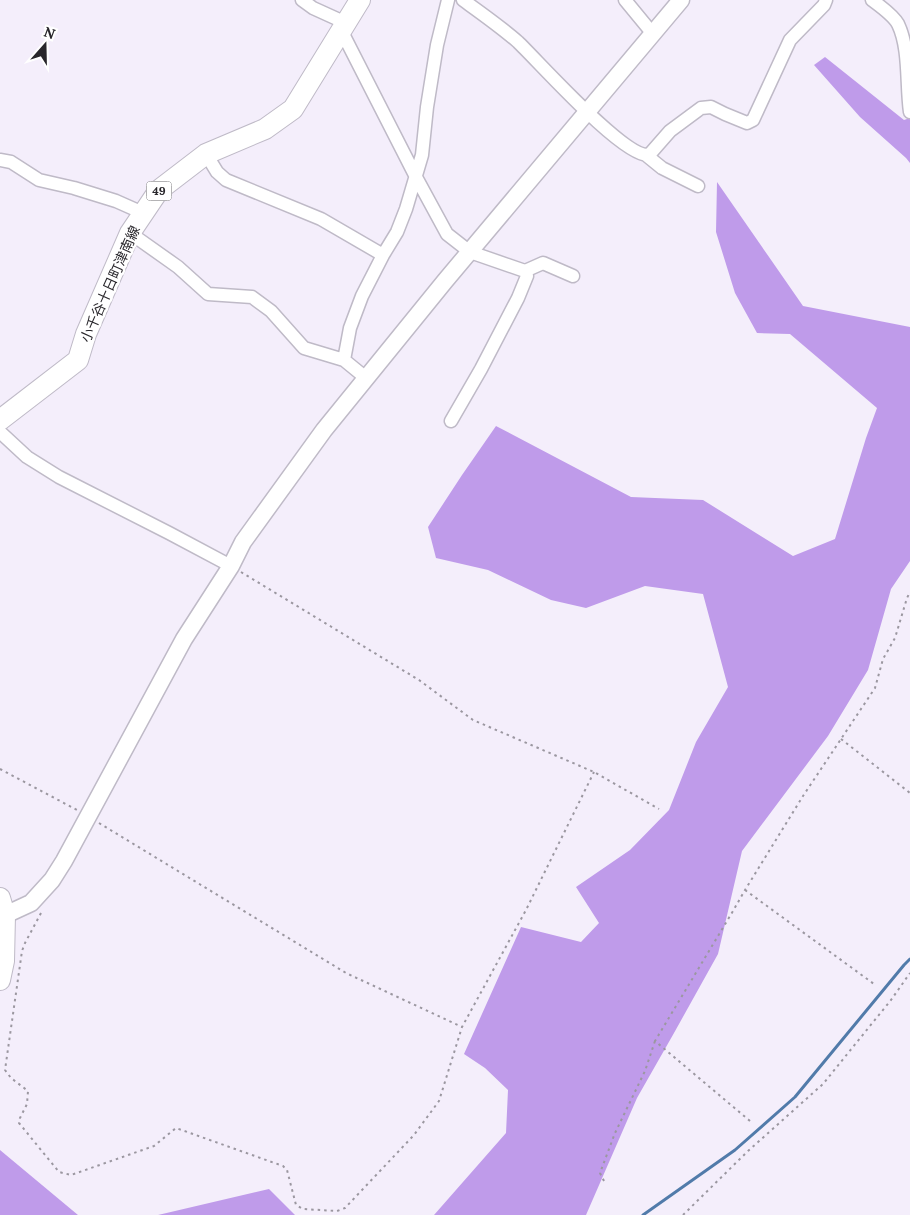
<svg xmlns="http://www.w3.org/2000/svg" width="910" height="1215" viewBox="0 0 910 1215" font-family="Lora,'Noto Sans JP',serif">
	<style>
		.forest { fill: #bf9bea }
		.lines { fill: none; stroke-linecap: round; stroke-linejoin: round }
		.stream { stroke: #517baa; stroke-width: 3 }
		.minor-casing { stroke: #bfbac7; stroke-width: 15 }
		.tertiary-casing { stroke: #bfbac7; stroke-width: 19 }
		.primary-casing { stroke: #bfbac7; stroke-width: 22 }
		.path { stroke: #9b97a0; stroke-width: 2; stroke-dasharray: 2.5 4; stroke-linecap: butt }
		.minor { stroke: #fff; stroke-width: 12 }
		.tertiary { stroke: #fff; stroke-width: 16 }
		.primary { stroke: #fff; stroke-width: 20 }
		.labels { text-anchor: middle; stroke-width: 5; stroke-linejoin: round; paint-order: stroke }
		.shield { fill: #fff; stroke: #68676b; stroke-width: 1 }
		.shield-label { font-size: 12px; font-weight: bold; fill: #28262b }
		.street-label { font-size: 14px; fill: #28262b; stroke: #fff }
	</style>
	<rect width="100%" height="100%" fill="#f4eefb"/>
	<!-- forest -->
	<path class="forest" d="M825,57L904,120L910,118V163L906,158L860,117L814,65Z
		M717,182L803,306L910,327V561L891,589L868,670L828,736L742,851L718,954L674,1033L637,1098L586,1215H434L506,1133L508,1090L485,1068L464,1054L521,927L581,942L599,923L576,887L630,850L669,810L696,742L728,687L703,594L645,586L586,608L551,600L488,570L436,558L428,527L462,475L496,426L631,497L703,500L793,556L835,539L866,438L877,408L790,334L757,333L735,293L716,232Z
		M0,1150L78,1215H0Z
		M269,1189L295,1215H158Z"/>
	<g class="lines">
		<!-- stream -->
		<path class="stream" d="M643,1215L735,1150L795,1097L904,965L910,959"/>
		<!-- minor casing -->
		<g class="minor-casing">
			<path id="minor" d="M302,0L313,8L346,23
				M463,0C481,13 501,27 518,42C539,62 624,158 649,155L670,131L701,108L711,107L725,114L747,123L753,120L790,40L824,5L826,0
				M625,0L653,34
				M872,0C880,6 893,15 898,24C910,49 906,84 910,112
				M341,30L416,177L447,234L470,252L525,271L527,276L518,298L481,369L451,421
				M206,154L217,172L226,180L321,219L383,255
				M646,155L662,168L698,186
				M0,160L11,162L39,180L74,188L116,201L143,213
				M130,233L178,267L208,294L252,297L271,311L304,348L344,360L366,378
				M525,271L543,263L573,276
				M344,360L350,328L362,296L383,255L397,232L406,209L422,155L427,107L437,45L448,0
				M0,432L27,457L59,477L169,533L231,566"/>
		</g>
		<!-- tertiary casing -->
		<g class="tertiary-casing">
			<path id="tertiary" d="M5,915L31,903L52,880L64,861L184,639L231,566L243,542L324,430L445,281L681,0"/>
		</g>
		<!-- primary casing -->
		<g class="primary-casing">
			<path id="primary" d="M0,420L78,360L86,334L130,233L159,190L206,154L265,129L293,109L360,0
				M0,898L5,915L4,961L0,980"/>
		</g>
		<!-- path -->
		<path class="path" d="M241,572L419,680L473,720L594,772L659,809
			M841,739L910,793
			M0,769L77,810
			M99,823L346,973L462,1027L526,910L594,772
			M745,890L874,984
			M41,913L25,943L22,951L5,1070L11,1078L28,1091L27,1104L20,1118L19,1123L59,1172L71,1175L154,1146L176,1128L283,1166L287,1170L296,1205L303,1209L337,1211L345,1208L414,1135L439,1101L462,1027
			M750,1121L655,1041L733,911L745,890L803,796L875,688L883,659L895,638L907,598L910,592
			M604,1181L600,1173L615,1133L645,1071L655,1041
			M683,1215L748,1151L823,1084L891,1000L910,973"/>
		<!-- minor -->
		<use href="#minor" class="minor"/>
		<!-- tertiary -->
		<use href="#tertiary" class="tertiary"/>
		<!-- primary -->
		<use href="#primary" class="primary"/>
	</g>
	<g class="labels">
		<!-- shield labels -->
		<rect class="shield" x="146.5" y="181.5" width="25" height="19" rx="4"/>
		<g class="shield-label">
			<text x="159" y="195">49</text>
		</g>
		<!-- street labels -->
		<g class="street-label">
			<text transform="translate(110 284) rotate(-66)" y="5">小千谷十日町津南線</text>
		</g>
	</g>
	<!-- north arrow -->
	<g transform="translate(45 45) rotate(20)" stroke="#ffffff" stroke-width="4" paint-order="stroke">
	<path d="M0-4L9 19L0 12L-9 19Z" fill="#28262b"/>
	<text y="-8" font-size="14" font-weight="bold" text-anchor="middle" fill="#28262b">N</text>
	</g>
</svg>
